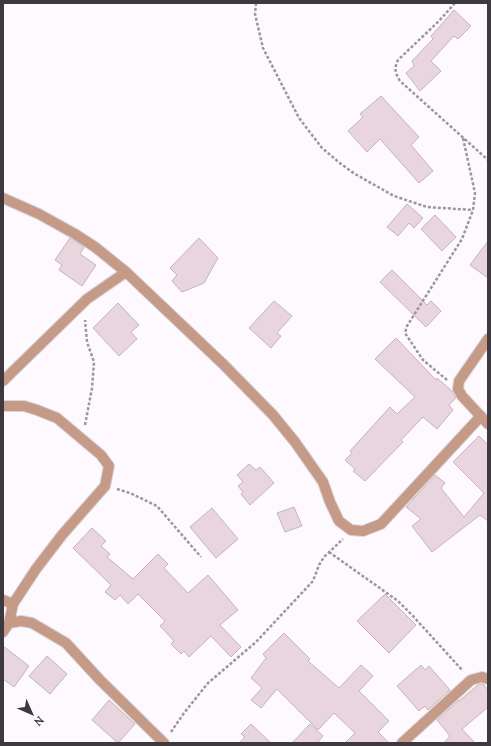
<svg xmlns="http://www.w3.org/2000/svg" width="491" height="746" viewBox="0 0 491 746" font-family="Lora,serif">
	<style>
		.building { fill: #e8d5dd; stroke: #c6b3bb }
		.lines { fill: none; stroke-linecap: round; stroke-linejoin: round }
		.street-casing { stroke: #dad6dc; stroke-width: 12 }
		.path { stroke: #9b979d; stroke-width: 2.5; stroke-dasharray: 3 2; stroke-linecap: butt }
		.street { stroke: #c59b88; stroke-width: 10 }
	</style>
	<rect width="100%" height="100%" fill="#fdf9ff"/>
	<!-- building -->
	<path class="building" d="M454,10L471,26L458,39L454,36L431,61L441,71L420,91L406,73L414,66L412,61L433,39L431,36Z
		M381,96L419,137L411,145L433,171L419,183L380,139L367,152L348,131L363,117L360,114Z
		M407,204L423,218L414,228L409,223L398,236L387,227Z
		M435,215L456,237L442,251L421,229Z
		M70,238L84,247L80,254L96,265L82,286L59,270L62,265L55,260Z
		M199,238L218,258L204,283L182,292L172,281L177,275L170,268Z
		M488,241V278L470,265Z
		M392,270L427,305L431,301L441,311L426,327L380,282Z
		M274,301L292,316L277,333L281,336L271,348L249,328Z
		M118,303L139,325L131,332L137,339L119,356L93,328Z
		M396,338L436,380L437,378L452,391L456,398L449,405L453,410L437,429L423,417L401,440L403,442L365,481L353,471L355,469L345,460L352,453L350,451L390,407L397,414L415,397L375,359Z
		M479,436L488,445V521L480,515L432,552L412,526L421,519L406,507L435,475L445,483L441,488L464,517L484,493L453,462Z
		M249,464L256,470L260,467L274,483L250,505L241,494L243,492L238,486L243,482L237,475Z
		M294,507L302,526L285,532L277,513Z
		M212,508L238,539L216,558L190,527Z
		M92,528L106,541L101,546L110,554L107,557L133,579L158,554L168,564L164,568L188,593L208,575L238,610L220,625L241,647L231,657L211,636L189,657L184,651L181,654L171,644L174,641L160,626L165,621L138,594L128,604L120,595L115,600L105,592L111,585L73,548Z
		M385,594L416,625L389,653L357,621Z
		M284,633L310,659L308,661L339,688L361,665L373,676L359,691L389,721L378,732L389,743H345L355,733L334,713L318,730L277,689L261,708L251,700L262,688L251,678L266,658L263,654Z
		M3,646L29,666L14,687L3,679Z
		M47,656L67,674L50,694L29,676Z
		M421,665L425,670L429,666L450,690L428,710L425,706L419,711L397,686Z
		M479,684H483L488,690V707L462,729L475,743H444L450,736L437,720L459,700V701Z
		M109,700L135,724L118,743L92,720Z
		M251,724L271,743H239L245,737L241,734Z
		M310,724L323,736L317,743H292Z"/>
	<g class="lines">
		<!-- street casing -->
		<g class="street-casing">
			<path id="street" d="M3,198L39,214L75,234L95,247L126,272L223,364L273,415L295,442L323,482L330,502L339,521L351,530L363,531L381,524L481,416
				M488,339L459,381L458,389L462,396L488,424
				M3,381L87,299L126,272
				M3,406H24L37,410L57,418L101,455L109,466L105,486L62,535L36,569L13,604L9,623L3,632
				M3,600L13,604
				M9,623L21,621L32,623L66,643L100,680L164,743
				M402,743L471,680L482,677L488,679"/>
		</g>
		<!-- path -->
		<path class="path" d="M256,3L255,14L263,48L299,118L322,148L341,164L355,174L394,196L427,207L473,210
			M455,3L439,21L398,60C394,68 395,73 400,81L488,160
			M447,380L423,360L405,333L407,326L462,239L473,210L475,193L463,138
			M85,425L92,388L94,362L87,342L85,320
			M117,489L130,493L157,506L201,557
			M329,552L398,601L412,615L463,671
			M171,732L184,713L208,683L256,642L313,581L319,565L324,557L343,539"/>
		<!-- street -->
		<use href="#street" class="street"/>
	</g>
	<!-- border -->
	<rect width="491" height="746" fill="none" stroke="#3d393f" stroke-width="8"/>
	<!-- north arrow -->
	<g transform="translate(32 714) rotate(135)" stroke="#fdf9ff" stroke-width="3" paint-order="stroke">
	<path d="M0-3L7 15L0 10L-7 15Z" fill="#3d393f"/>
	<text y="-6" font-size="11" font-weight="bold" text-anchor="middle" fill="#3d393f">N</text>
	</g>
</svg>
